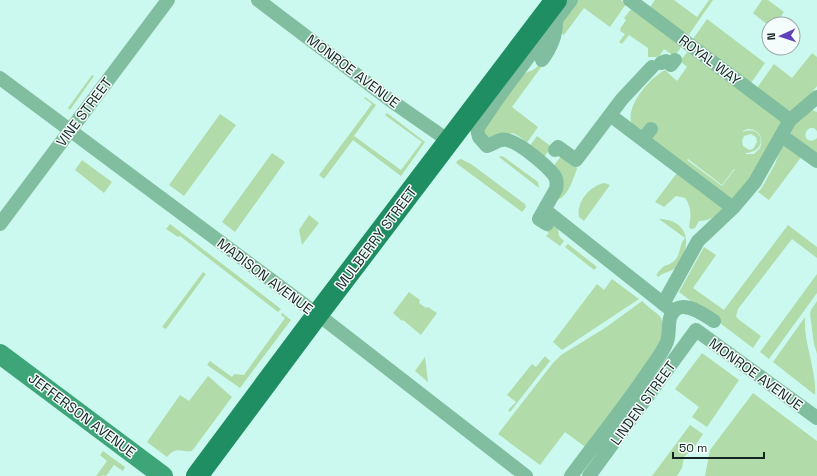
<svg xmlns="http://www.w3.org/2000/svg" width="817" height="476" viewBox="0 0 817 476" font-family="'Space Grotesk',sans-serif">
	<style>
		.green { fill: #b1dca9; fill-rule: evenodd }
		.lines { fill: none; stroke-linecap: round; stroke-linejoin: round }
		.street { stroke: #81be9f; stroke-width: 14 }
		.secondary { stroke: #3ea579; stroke-width: 20 }
		.primary { stroke: #1f8e63; stroke-width: 22 }
		.labels { text-anchor: middle; stroke-width: 3; stroke-linejoin: round; paint-order: stroke }
		.street-label { font-size: 14px; fill: #132522; stroke: #f4fdfb }
	</style>
	<rect width="100%" height="100%" fill="#cbf9f0"/>
	<!-- green -->
	<path class="green" d="M575,0H621L626,4L610,27L584,8L564,35L559,32L558,26Z
		M655,0H674L697,17L709,0H713L688,36L650,7Z
		M762,0H768L784,12L775,24H769V26L753,13Z
		M632,8L681,45L680,49L674,56L664,49L659,57H648V48L629,35L622,44L619,42L625,34L620,31L621,30L620,29L626,20L624,18Z
		M707,19L765,63L751,83L693,39Z
		M689,50L781,120C784,134 743,187 733,200L727,197L647,136L652,129L650,128L645,135C641,132 632,127 631,122C627,104 650,78 665,70L677,81L687,67L680,61ZM747,129C759,129 764,137 760,148L754,154H746V153C769,151 763,124 743,132V131ZM751,134L756,137L757,142L753,149L749,150L743,146L742,141L744,136ZM688,159L722,185L734,169H735L722,186L687,160Z
		M812,53L817,57V86L809,96L790,111L787,110L757,88L774,64L792,78Z
		M547,59L512,107L538,127L526,144H521L523,139L515,134L511,133L510,136L491,140L481,133L520,75L533,70Z
		M92,75L94,76L70,110L68,108Z
		M365,97L376,105L354,136L401,170L422,142L385,115L387,113L425,142L401,176L353,140L324,179L319,175L372,104L364,98Z
		M812,110L817,112V131L814,128H810C800,134 808,146 817,138V155L790,135L796,122Z
		M220,114L236,125L184,196L169,185Z
		M537,136L552,147L542,159L529,147Z
		M783,143L802,156L769,200L758,192L761,189L775,164Z
		M272,153L285,162L235,232L222,222Z
		M562,155L576,165L577,169C573,179 568,197 557,200L552,168Z
		M501,156L504,157L538,182L539,188L499,157Z
		M461,159L471,164L525,204L526,207L522,212L456,163L458,160Z
		M82,160L112,182L104,193L75,170Z
		M677,173L722,207V209C714,217 710,221 699,221L695,228L691,229L689,227C691,217 692,207 685,198L676,196L664,207L655,202Z
		M604,183L610,185L584,221L579,217C576,202 590,186 604,183Z
		M309,215L319,223L302,245L299,230Z
		M659,219C681,219 692,235 683,255C681,259 680,263 677,266C672,273 663,271 659,277L656,275C658,273 660,269 663,267C667,264 671,265 676,259C681,252 679,245 685,238Z
		M170,224L281,309L278,312L180,236L178,237L166,229Z
		M553,225L558,228L559,236L564,241L560,246L546,236L549,233L546,231Z
		M788,225L817,247V258L792,239L738,309L736,316L738,319L761,336L753,348L679,292L704,247L716,255L693,288L724,310Z
		M568,244L597,267L594,270L565,247Z
		M203,272L206,274L166,329L162,327Z
		M817,274V293L769,359L760,352Z
		M612,279L639,299L562,350L553,342L597,284L604,290Z
		M409,292L420,300L419,303L426,308L428,307L437,313L421,335L403,320L402,321L393,313Z
		M642,301C659,318 665,312 663,338L588,449L565,432L540,465L498,434L553,363L561,355L605,328Z
		M817,301V354L814,344L810,314L811,310Z
		M282,313L291,320L240,388L207,365L210,361L232,377L234,374L244,375L285,318L281,315Z
		M805,317C803,342 817,371 815,395L773,362Z
		M702,353L739,380L707,427L692,417L699,407L675,389Z
		M545,356L550,361L510,412L508,410L516,402L507,395L532,364L536,367Z
		M425,357L428,382L415,371Z
		M208,376L232,397L192,451C182,453 177,445 167,457L147,442L180,395L189,401Z
		M753,393L817,441V476H705L710,450Z
		M690,425L703,434L695,446L684,457L682,468L677,476H652Z
		M103,451L125,467L123,471L114,465L106,476L103,475L102,476H96L107,461L100,455Z"/>
	<g class="lines">
		<!-- street -->
		<path class="street" d="M258,0L390,100L449,141
			M630,0L790,120
			M542,60C550,49 556,37 556,23
			M661,63L666,61L671,65L675,60
			M0,78L329,323L526,476
			M610,115L733,208
			M782,136L817,161
			M643,139L651,129
			M555,150L558,147L576,160L622,99L652,67
			M545,210L670,309
			M0,224L168,0
			M547,224L539,219L556,189C557,184 557,179 554,175C545,164 520,143 507,140C499,138 494,144 487,146L479,137L477,129L498,98L571,0
			M663,304L698,241L733,208L755,182L790,120L817,97
			M571,476C596,442 622,410 646,375C652,365 661,355 666,344C672,334 664,315 678,308C689,303 706,316 714,321
			M589,476L696,330L817,418"/>
		<!-- secondary -->
		<path class="secondary" d="M0,354L163,476"/>
		<!-- primary -->
		<path class="primary" d="M197,476L317,315L556,0"/>
	</g>
	<g class="labels">
		<!-- street labels -->
		<g class="street-label">
			<text transform="translate(710 60) rotate(37)" y="5">ROYAL WAY</text>
			<text transform="translate(353 71) rotate(37)" y="5">MONROE AVENUE</text>
			<text transform="translate(84 112) rotate(-53)" y="5">VINE STREET</text>
			<text transform="translate(376 238) rotate(-53)" y="5">MULBERRY STREET</text>
			<text transform="translate(265 276) rotate(37)" y="5">MADISON AVENUE</text>
			<text transform="translate(756 374) rotate(36)" y="5">MONROE AVENUE</text>
			<text transform="translate(643 403) rotate(-54)" y="5">LINDEN STREET</text>
			<text transform="translate(82 415) rotate(37)" y="5">JEFFERSON AVENUE</text>
		</g>
	</g>
	<!-- north arrow -->
	<g transform="translate(781 36) rotate(267)"><circle r="19" fill="#f4fdfb" stroke="#9aa7a4"/>
	<path d="M0-3L7 15L0 10L-7 15Z" fill="#6042ba"/>
	<text y="-6" font-size="11" font-weight="bold" text-anchor="middle" fill="#132522">N</text>
	</g>
	<!-- scale -->
	<path d="M673 452v6h91v-6" fill="none" stroke="#132522" stroke-width="2"/>
	<text x="679" y="452" font-size="12" fill="#132522" stroke="#f4fdfb" stroke-width="3" paint-order="stroke">50 m</text>
</svg>
